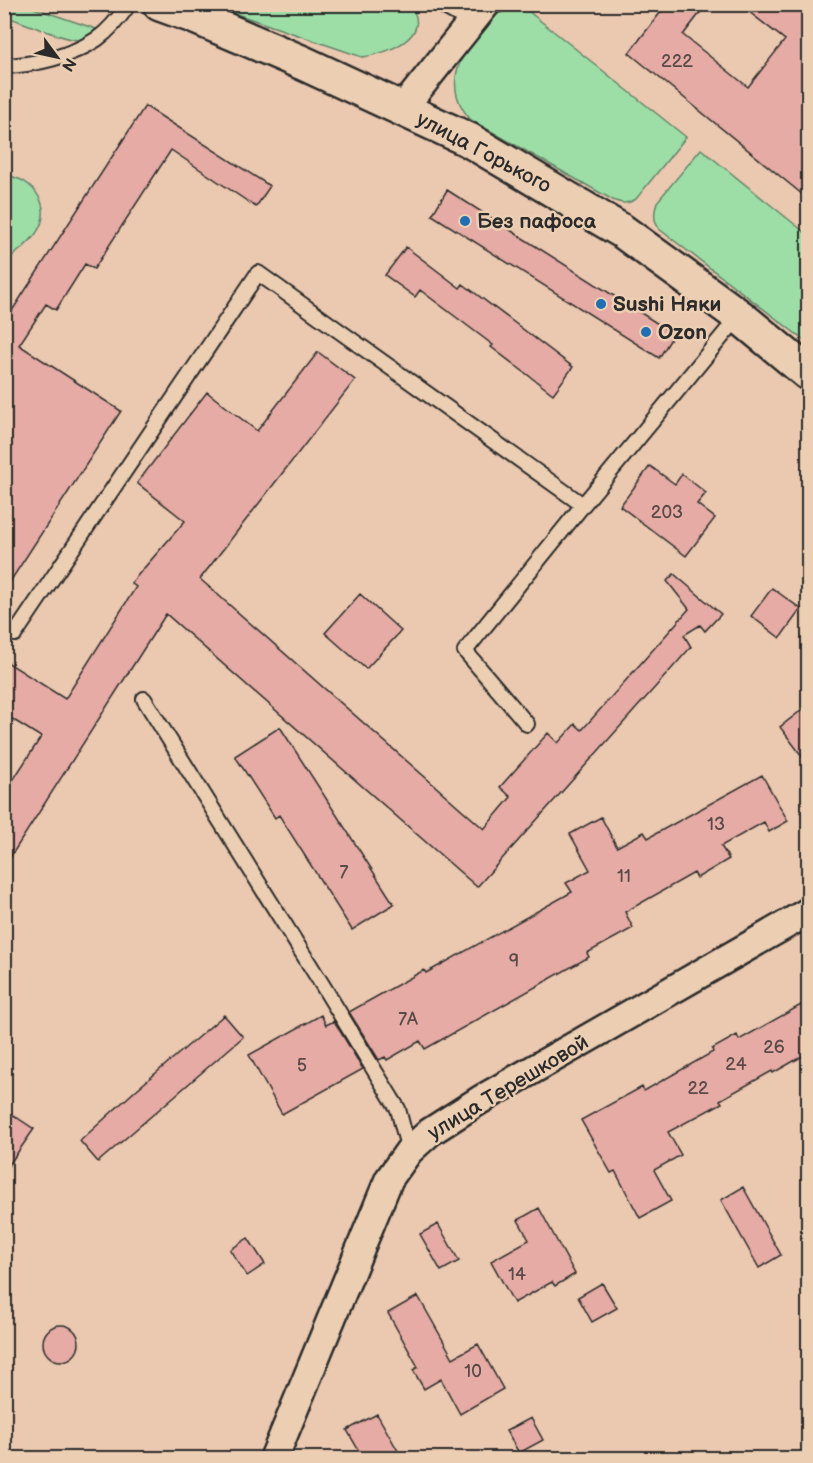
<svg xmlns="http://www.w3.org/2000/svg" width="813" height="1463" viewBox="0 0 813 1463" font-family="'Balsamiq Sans',sans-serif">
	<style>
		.green { fill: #9ddea7; stroke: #648469; stroke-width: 1.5 }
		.building { fill: #e5aba4; stroke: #2b2b2b; stroke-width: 1.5 }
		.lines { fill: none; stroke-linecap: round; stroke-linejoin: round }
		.service-casing { stroke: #2b2b2b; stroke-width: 18 }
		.minor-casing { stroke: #2b2b2b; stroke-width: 32 }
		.secondary-casing { stroke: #2b2b2b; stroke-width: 38 }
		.service { stroke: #eccfb3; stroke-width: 14 }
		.minor { stroke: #eccfb3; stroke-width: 27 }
		.secondary { stroke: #eccfb3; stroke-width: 33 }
		.poi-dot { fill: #1f6fb2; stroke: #eccfb3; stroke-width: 2 }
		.labels { text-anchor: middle; stroke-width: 5; stroke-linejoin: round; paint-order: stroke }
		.number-label { font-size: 18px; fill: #5a4b49 }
		.street-label { font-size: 21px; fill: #2b2b2b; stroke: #eccfb3 }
		.poi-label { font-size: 21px; font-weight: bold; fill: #2b2b2b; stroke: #eccfb3; text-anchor: start }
	</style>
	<rect width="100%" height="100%" fill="#ebc8b0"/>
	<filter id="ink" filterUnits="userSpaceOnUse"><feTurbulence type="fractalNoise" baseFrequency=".0167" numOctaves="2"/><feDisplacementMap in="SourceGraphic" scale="12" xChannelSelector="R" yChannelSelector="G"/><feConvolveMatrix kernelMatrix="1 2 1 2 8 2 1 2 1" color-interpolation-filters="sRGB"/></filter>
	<g filter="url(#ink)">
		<!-- green -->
		<path class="green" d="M5,5H25L96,29C93,35 88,39 82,40C68,42 20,21 5,16Z
			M210,5H410C434,37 386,54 362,57Z
			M523,7L686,137L636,199C627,204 622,204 613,200L471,120C445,91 455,62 477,35C483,27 488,20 496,15C505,10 514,9 523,7Z
			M701,149L808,235V343L659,229C653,219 654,213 657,202Z
			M5,175C20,178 31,183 39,197C54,225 26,247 5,261Z"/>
		<!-- building -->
		<path class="building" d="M667,4H707L683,35L748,87L785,40L739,4H808V199L629,53Z
			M145,106L270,186L256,207L171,150L94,269L85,264L56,310L46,304L19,345L121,411L4,591V323Z
			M447,190L674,334L659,358L432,215Z
			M406,247L460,288L463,284L573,367L553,394L491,347L493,345L420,290L415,297L385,275Z
			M318,352L355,380L200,579L484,829L511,797L500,787L548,733L558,743L575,724L582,730L689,609L667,581L674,574L721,614L705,631L700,625L684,635L691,647L477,887L166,614L4,867V794L41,737L4,714V660L65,699L136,587L131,583L185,521L137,483L207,392L257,431Z
			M650,466L675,484L682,474L706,493L697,504L715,518L686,556L620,506Z
			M772,588L801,609L780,638L751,616Z
			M360,594L401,631L366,669L325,633Z
			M808,705V764L780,727Z
			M280,727L394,904L352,930L279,815L275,818L235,756Z
			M762,775L788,821L769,832L764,822L721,846L729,859L697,878L694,873L625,912L633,928L587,953L589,957L425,1049L420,1041L387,1060L385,1057L379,1060L349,1012L424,970L426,973L572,892L566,883L590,870L570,834L601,817L617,847L644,832L648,838Z
			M808,1001V1053L773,1073L772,1071L720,1100L722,1103L668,1132L681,1155L654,1170L671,1201L640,1218L615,1171L611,1173L581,1120L642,1087L644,1091L713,1052L712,1049L737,1035L739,1040Z
			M224,1015L243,1037L98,1162L80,1141L136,1090Z
			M321,1015L326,1025L334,1021L363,1069L282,1114L249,1055Z
			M4,1109L34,1129L4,1172Z
			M743,1187L781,1255L759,1268L721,1200Z
			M539,1208L575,1274L555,1286L552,1282L514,1303L491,1261L529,1240L518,1220Z
			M438,1224L459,1261L441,1271L420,1234Z
			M248,1238L265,1264L247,1276L230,1250Z
			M602,1283L617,1308L592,1322L578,1297Z
			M418,1296L453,1358L478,1344L503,1389L460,1414L441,1379L424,1389L413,1370L418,1367L388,1313Z
			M43 1343a18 18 0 1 1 36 0a18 18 0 1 1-36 0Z
			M377,1414L402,1458H363L347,1430Z
			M531,1418L543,1440L519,1453L506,1431Z"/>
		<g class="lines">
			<!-- service casing -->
			<g class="service-casing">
				<path id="service" d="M439,4L471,22
					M4,66C35,65 72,56 97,39C110,30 120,17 129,4
					M4,628L15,634L258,273L583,505L739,316
					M144,699L323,986L398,1109L409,1151
					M527,724L465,651L583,505"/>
			</g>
			<!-- minor casing -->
			<g class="minor-casing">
				<path id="minor" d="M403,108L486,4
					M274,1458L389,1179L409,1151L430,1132L480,1100L808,912"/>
			</g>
			<!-- secondary casing -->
			<g class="secondary-casing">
				<path id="secondary" d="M160,4L193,16L303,63L469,140L622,231L739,316L808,373"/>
			</g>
			<!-- service -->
			<use href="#service" class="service"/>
			<!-- minor -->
			<use href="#minor" class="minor"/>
			<!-- secondary -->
			<use href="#secondary" class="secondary"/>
		</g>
	</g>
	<!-- markers -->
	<g class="poi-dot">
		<circle cx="465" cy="221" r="6"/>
		<circle cx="601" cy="304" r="6"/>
		<circle cx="646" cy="332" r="6"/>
	</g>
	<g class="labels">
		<!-- number labels -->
		<g class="number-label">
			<text x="677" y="67">222</text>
			<text x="667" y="518">203</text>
			<text x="716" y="830">13</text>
			<text x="344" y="878">7</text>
			<text x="624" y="882">11</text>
			<text x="514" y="967">9</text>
			<text x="408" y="1025">7А</text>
			<text x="774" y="1053">26</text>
			<text x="736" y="1070">24</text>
			<text x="302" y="1071">5</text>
			<text x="698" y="1094">22</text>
			<text x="517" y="1280">14</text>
			<text x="473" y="1377">10</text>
		</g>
		<!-- street labels -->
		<g class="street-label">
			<text transform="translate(484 152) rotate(28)" y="7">улица Горького</text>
			<text transform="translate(508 1087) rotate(-31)" y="7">улица Терешковой</text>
		</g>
		<!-- poi labels -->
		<g class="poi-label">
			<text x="477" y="228">Без пафоса</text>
			<text x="613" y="311">Sushi Няки</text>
			<text x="658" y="339">Ozon</text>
		</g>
	</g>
	<!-- margin -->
	<rect width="813" height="1463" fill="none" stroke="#eccfb3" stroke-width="24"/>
	<rect x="12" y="12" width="789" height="1439" fill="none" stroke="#2b2b2b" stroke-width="2" filter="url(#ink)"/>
	<!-- north arrow -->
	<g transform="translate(57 57) rotate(123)" stroke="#eccfb3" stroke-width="4.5" paint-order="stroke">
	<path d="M0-4.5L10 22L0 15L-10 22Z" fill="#2b2b2b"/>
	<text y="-9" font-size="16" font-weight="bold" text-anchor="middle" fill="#2b2b2b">N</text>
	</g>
</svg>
